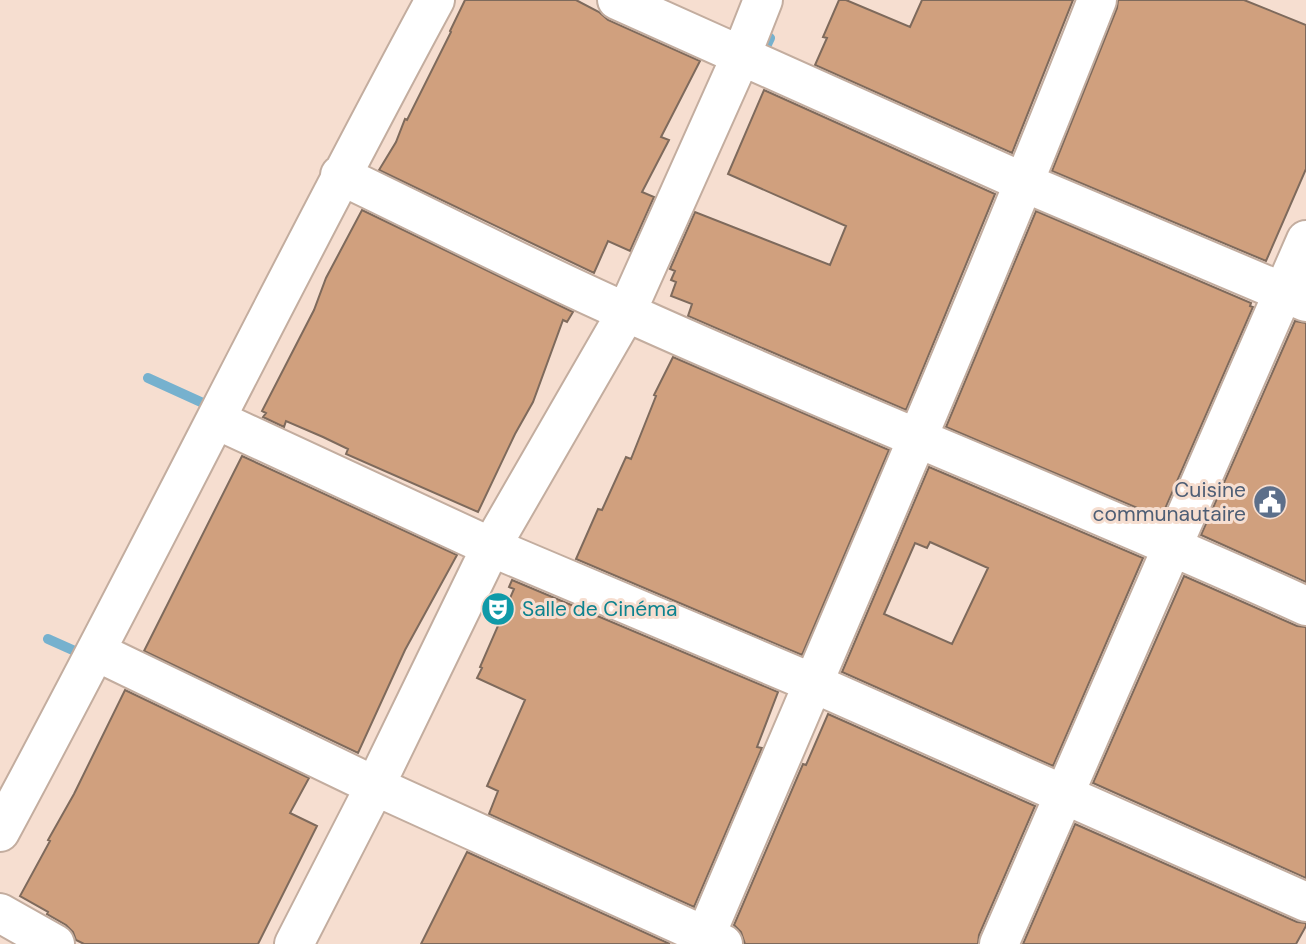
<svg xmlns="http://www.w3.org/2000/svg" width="1306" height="944" viewBox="0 0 1306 944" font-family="'DM Sans',sans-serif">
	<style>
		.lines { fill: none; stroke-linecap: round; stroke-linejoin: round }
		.stream { stroke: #76b1ce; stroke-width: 10 }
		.building { fill: #d0a07e; stroke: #7e6a5c; stroke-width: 2; fill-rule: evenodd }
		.minor-casing { stroke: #c3ad9f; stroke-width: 42 }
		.minor { stroke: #fff; stroke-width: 38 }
		.labels { text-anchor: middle; stroke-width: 6; stroke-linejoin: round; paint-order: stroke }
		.service-label { font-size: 21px; fill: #4e5e75; stroke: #f6ded0; text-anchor: end }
		.culture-label { font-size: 21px; fill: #0d838f; stroke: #f6ded0; text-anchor: start }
	</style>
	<rect width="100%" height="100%" fill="#f6ded0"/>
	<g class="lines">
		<!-- stream -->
		<path class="stream" d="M761,57L770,38
			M148,378L214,408
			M48,639L86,656"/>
	</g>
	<!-- building -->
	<path class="building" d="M465,0H576L599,12L608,20L700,61L661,137L669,140L642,192L654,197L630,251L608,241L594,273L379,170L396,142L405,119L407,120L451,32L450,31Z
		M839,0H846L910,27L922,0H1073L1012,153L815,65L827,38L823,37Z
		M1118,0H1244L1306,25V169L1266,261L1052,171L1117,8Z
		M764,90L995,194L906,410L688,316L692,304L671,296L676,282L671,280L675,271L670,269L695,212L830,265L846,226L728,174Z
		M362,210L573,312L567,322L563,320L533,402L515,434L478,512L346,454L348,449L323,437L286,421L284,427L263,417L266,413L262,411L314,310L326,278Z
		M1036,211L1251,303L1250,306L1253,307L1161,518L946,427Z
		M1295,321L1306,323V582L1201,535Z
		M673,357L889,450L802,655L576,559L598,509L602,510L626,457L631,459L656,396L654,395Z
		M242,456L457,555L405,650L358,753L144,651Z
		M929,467L1143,558L1053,766L842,672ZM930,542L988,568L952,644L884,614L915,543L927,548Z
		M1184,576L1297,626L1306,627V878L1093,783Z
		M512,580L778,692L757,747L762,748L694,907L489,814L498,791L487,786L525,700L477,678L482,668L480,667L514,589L509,587Z
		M125,690L309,778L290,813L317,826L258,944H84L76,940L73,932L66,925L47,914L48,912L20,896L50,841L48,840L74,794Z
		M828,714L1035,806L979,935L978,944H745L741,932L734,925L803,764L806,765Z
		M1075,824L1297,922L1306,923V926L1296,944H1023Z
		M467,852L670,944H421Z"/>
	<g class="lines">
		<!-- minor casing -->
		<g class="minor-casing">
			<path id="minor" d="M617,0L1025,183L1306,302
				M340,175C436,221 531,270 628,313C852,414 1082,504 1306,606
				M217,420L491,547L815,684L1306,902
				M97,652L375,786L723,944
				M0,832C149,556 286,275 435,0
				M0,913L55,944
				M294,944L375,786L491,547L626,313L741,56L763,0
				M702,944C835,630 972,318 1097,0
				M999,944L1306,240"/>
		</g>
		<!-- minor -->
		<use href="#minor" class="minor"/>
	</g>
	<!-- icons -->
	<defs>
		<g id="civic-disc" transform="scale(1.75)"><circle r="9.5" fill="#5c6f8a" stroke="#f6ded0"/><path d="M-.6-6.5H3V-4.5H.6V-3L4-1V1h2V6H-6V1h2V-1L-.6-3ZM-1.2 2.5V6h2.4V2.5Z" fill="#fff"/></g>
		<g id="theatre-disc" transform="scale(1.75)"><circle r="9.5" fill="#0f9aa8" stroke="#f6ded0"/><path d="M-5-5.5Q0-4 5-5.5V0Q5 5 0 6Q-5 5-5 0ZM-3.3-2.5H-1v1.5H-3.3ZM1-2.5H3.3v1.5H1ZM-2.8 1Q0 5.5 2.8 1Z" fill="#fff"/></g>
	</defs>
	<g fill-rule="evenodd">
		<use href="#civic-disc" x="1270" y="502"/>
		<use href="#theatre-disc" x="498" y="609"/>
	</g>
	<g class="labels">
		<!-- service labels -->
		<g class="service-label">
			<text x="1246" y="497">Cuisine<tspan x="1246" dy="24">communautaire</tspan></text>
		</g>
		<!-- culture labels -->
		<g class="culture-label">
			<text x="522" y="616">Salle de Cinéma</text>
		</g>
	</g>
</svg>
